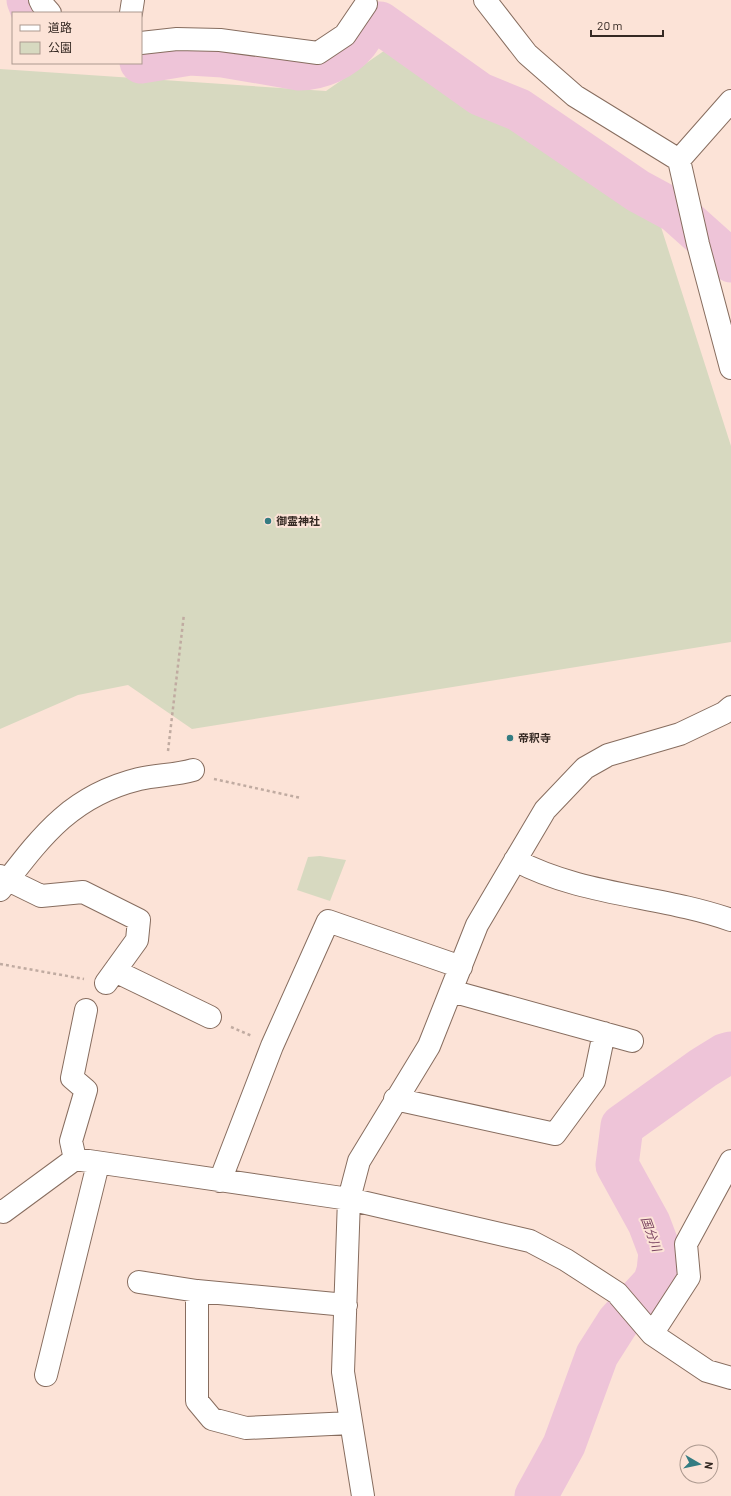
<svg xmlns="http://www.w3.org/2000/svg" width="731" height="1496" viewBox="0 0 731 1496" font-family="Barlow,'Noto Sans JP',sans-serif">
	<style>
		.green { fill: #d7d9c0 }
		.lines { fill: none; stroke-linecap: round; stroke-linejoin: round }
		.river { stroke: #eec4d8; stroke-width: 43 }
		.minor-casing { stroke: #876d5f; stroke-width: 24 }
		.path { stroke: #c0aba1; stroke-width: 2.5; stroke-dasharray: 3 3; stroke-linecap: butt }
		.minor { stroke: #fff; stroke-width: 22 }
		.poi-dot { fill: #347c82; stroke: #fce3d7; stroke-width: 1.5 }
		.labels { text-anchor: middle; stroke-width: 4; stroke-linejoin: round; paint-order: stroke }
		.poi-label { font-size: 11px; font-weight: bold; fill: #352923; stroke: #fce3d7; text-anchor: start }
		.water-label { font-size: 12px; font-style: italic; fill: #794360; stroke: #fce3d7 }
	</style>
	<rect width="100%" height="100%" fill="#fce3d7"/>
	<!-- green -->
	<path class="green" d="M404,37L654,205L731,446V642L192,729L128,685L78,695L0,729V69L326,91Z
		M320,856L346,860L330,901L297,890L308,857Z"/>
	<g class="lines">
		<!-- river -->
		<path class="river" d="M28,0L33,13
			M141,62L190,54L223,56L299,69C320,69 343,59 357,42C362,36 365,28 372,23H380L480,94L519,110L638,191L675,211L731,261
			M536,1496L564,1445L597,1355L618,1322L654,1283L658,1271L660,1252L649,1223L617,1165L622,1126L703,1068L724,1055L731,1053"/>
		<!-- minor casing -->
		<g class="minor-casing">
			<path id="minor" d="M40,0L42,4L50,13
				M485,0L527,54L575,96L679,160L731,101
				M131,13L133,0
				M141,43L177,39L220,40L318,53L345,35L366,4
				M679,160L698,244L731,368
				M515,860C582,896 660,895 731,920
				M0,876L41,896L83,892L139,920L137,940L106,983
				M0,890C41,837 70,796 139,779C157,775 176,775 193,770
				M115,971L210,1017
				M451,991L632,1041
				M395,1099L555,1134L594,1081L604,1033
				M75,1159L71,1141L86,1090L72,1078L86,1010
				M220,1181L272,1046L328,921L461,967
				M0,1211L3,1212L75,1159L349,1199L530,1241L566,1260L617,1293L652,1334L707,1371L731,1378
				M139,1282L197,1291L346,1305
				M197,1291V1401L212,1419L246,1428L351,1423
				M652,1334L689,1277L686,1244L731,1161
				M46,1375L98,1164
				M363,1496L343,1372L349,1199L359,1161L429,1046L477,925L545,810L585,768L608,755L680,734L724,713L731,707"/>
		</g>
		<!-- path -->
		<path class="path" d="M168,751L184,614
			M214,779L301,798
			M0,964L84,979
			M231,1027L252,1036"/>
		<!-- minor -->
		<use href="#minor" class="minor"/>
	</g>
	<!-- markers -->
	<g class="poi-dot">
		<circle cx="268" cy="521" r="4"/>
		<circle cx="510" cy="738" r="4"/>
	</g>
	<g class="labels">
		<!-- poi labels -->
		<g class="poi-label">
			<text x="276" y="525">御霊神社</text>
			<text x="518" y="742">帝釈寺</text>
		</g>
		<!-- water labels -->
		<g class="water-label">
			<text transform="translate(651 1234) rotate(70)" y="4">国分川</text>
		</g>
	</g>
	<!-- legend -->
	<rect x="12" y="12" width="130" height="52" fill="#fce3d7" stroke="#ac998f"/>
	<rect x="20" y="25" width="20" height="6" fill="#ffffff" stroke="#ac998f"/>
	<text x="48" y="32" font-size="12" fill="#352923">道路</text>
	<rect x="20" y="42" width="20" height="12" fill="#d7d9c0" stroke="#ac998f"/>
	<text x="48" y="52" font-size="12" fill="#352923">公園</text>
	<!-- north arrow -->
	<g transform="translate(699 1464) rotate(99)"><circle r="19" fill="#fce3d7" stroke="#ac998f"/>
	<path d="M0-3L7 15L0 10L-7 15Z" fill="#347c82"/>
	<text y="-6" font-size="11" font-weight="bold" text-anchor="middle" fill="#352923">N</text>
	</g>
	<!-- scale -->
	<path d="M591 30v6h72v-6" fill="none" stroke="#352923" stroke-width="2"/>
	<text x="597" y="30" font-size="12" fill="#352923" stroke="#fce3d7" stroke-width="3" paint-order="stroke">20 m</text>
</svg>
